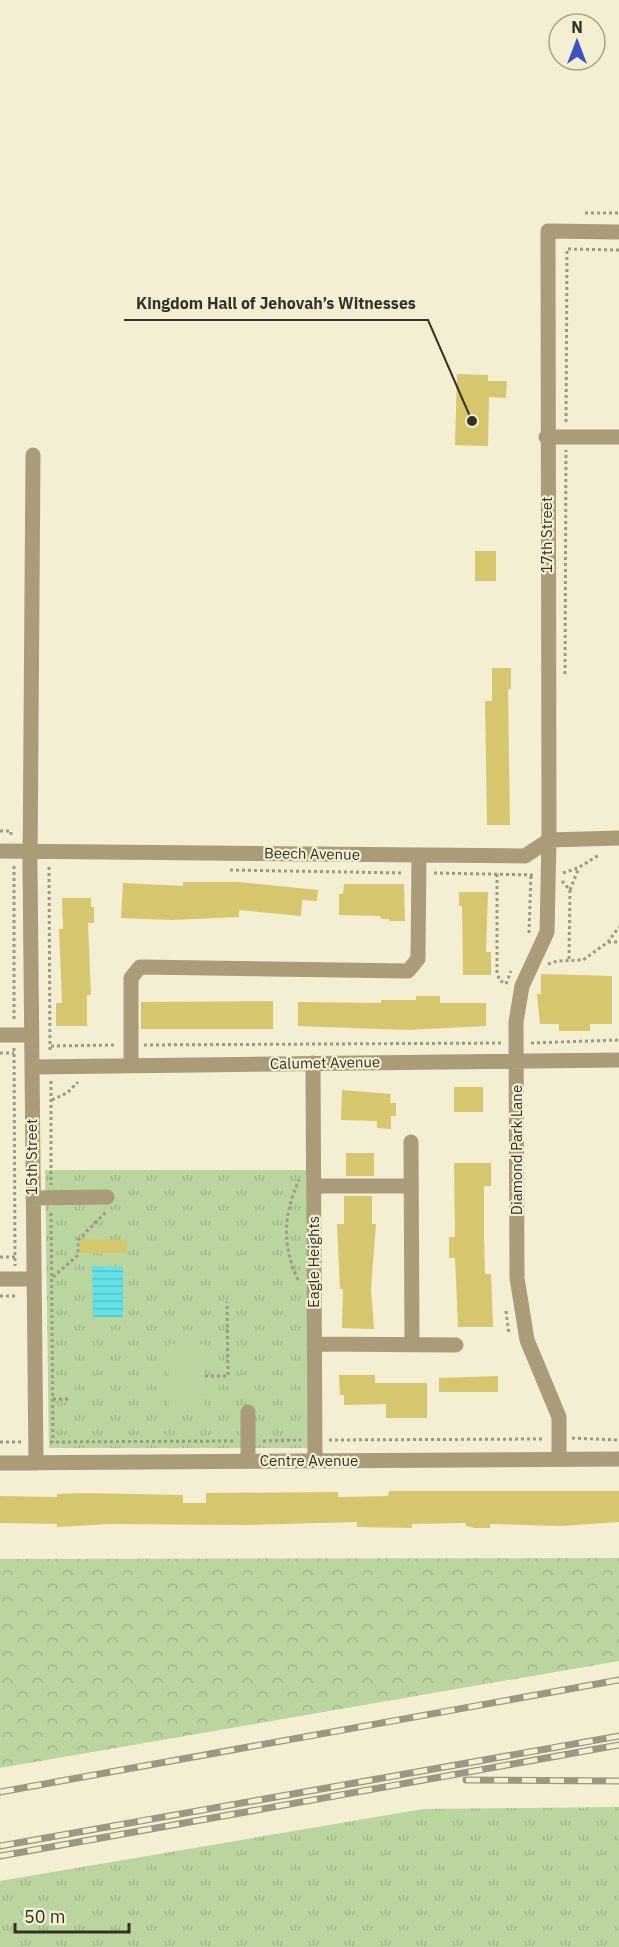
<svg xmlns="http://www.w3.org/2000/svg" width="619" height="1947" viewBox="0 0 619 1947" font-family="'IBM Plex Sans',sans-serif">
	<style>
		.grass { fill: url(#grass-tufts) }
		.forest { fill: url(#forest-crowns) }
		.pitch { fill: #bad59e }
		.water { fill: url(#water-rules) }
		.building { fill: #d6c66d }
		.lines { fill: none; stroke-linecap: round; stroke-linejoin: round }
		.path { stroke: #9d9984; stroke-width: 3; stroke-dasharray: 3 3; stroke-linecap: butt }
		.minor { stroke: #aa9b79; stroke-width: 15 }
		.rail-casing { stroke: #9b9783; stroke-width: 7 }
		.rail { stroke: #f4efd2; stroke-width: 4.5; stroke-dasharray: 14; stroke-linecap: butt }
		.labels { text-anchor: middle; stroke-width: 4.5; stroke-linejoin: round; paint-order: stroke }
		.street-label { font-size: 15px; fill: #343227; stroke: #f4efd2 }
		.leader { fill: none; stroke: #343227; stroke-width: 2 }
		.callout-dot { fill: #343227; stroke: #f4efd2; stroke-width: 2 }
		.callout-label { font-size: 16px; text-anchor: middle; font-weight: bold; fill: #343227; stroke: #f4efd2; stroke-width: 4.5; stroke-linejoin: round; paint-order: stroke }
	</style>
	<defs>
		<pattern id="grass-tufts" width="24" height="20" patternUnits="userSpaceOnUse" patternTransform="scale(1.5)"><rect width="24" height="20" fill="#bad59e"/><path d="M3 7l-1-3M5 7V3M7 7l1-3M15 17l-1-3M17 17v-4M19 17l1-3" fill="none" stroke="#a0b788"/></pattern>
		<pattern id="forest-crowns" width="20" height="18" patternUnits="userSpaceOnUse" patternTransform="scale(1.5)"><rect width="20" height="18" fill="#bad59e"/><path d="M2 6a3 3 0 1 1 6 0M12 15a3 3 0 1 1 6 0" fill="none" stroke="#a0b788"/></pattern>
		<pattern id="water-rules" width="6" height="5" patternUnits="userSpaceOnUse" patternTransform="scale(1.5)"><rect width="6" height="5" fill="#64e2ea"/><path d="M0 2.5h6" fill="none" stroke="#57c2c9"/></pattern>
	</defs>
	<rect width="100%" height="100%" fill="#f4efd2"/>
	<!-- grass -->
	<path class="grass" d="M45,1170H306L308,1448H49Z
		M619,1807V1947H0V1881L423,1809Z"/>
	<!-- forest -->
	<path class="forest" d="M619,1558V1661L0,1768V1559Z"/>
	<!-- pitch -->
	<path class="pitch" d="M169,1344H205V1407H169Z"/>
	<!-- water -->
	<path class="water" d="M92,1266L123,1267V1317H93Z"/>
	<!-- building -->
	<path class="building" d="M457,374L488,375V381H507L506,398L489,397L488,446L455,445Z
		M475,551H496V581H475Z
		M492,668H511V689H508L510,825H487L485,701H492Z
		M183,882H238L318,890L317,901L302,900L301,916L239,910V917L172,920L121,918L123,883L183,886Z
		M344,884H404L405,921H389V919H381L380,916L339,915V894H343Z
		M459,892H488L486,952H491V975H463L462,906H459Z
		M62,898H91V907H94V923H88L91,995H87V1026H56V1003H62L59,929H63Z
		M541,974L612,976V1024H590V1031H559V1024H540L537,994H541Z
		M416,996H440V1003H486V1026L406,1030L298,1026V1002L381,1003V1000H416Z
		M273,1001V1029H141V1002Z
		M454,1087H483V1112H454Z
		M342,1090L391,1094L390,1103H396V1116H391V1129L377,1128V1121L341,1120Z
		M346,1153H374V1176H346Z
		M454,1163H491V1186H484V1237L485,1274H491L493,1327H458L455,1258H449V1237H455Z
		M344,1196H372V1224H376L371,1289L374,1329L342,1328L343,1289H340L337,1224H344Z
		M80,1239L127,1240V1253H80Z
		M339,1375H375V1383H427V1418H386V1404L344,1405V1395H340Z
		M498,1376V1392H439V1378Z
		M389,1491H619V1522L561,1526L490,1524V1528H475L466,1526V1523L412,1524V1528L357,1527V1522L243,1525L109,1524L57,1527V1524L0,1523V1496L57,1497V1494L86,1493L183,1495V1503H206V1493L338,1492V1497L388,1496Z"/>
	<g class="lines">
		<!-- path -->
		<path class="path" d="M585,213H619
			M566,422L567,249L619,250
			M565,674L566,450
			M0,831H11V837
			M14,866V1020
			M49,867L50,1053
			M230,870L404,873
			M434,873L536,875
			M563,873L578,868L599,855
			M497,874V973L500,981L506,983
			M562,881L570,890L569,960
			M570,890L578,870
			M529,933L531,875
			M608,942H619
			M548,964L557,961L583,960L608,942L619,927
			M506,984L511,971
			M531,1043L619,1040
			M144,1045L503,1043
			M51,1046L116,1045
			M14,1048L15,1266
			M0,1053H14
			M51,1081V1185
			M52,1100L67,1093L78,1082
			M51,1213L53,1442
			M0,1257H15
			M53,1277L78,1255V1240L107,1211
			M298,1280C282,1244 283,1216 299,1180
			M0,1296H15
			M506,1311L509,1334
			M205,1376H228L227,1302
			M53,1399H71
			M572,1438L619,1440
			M329,1440L544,1439
			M263,1441L301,1440
			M0,1442H22
			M50,1442L235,1441"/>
		<!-- minor -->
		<path class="minor" d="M546,437H619
			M33,455L30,867L36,1463
			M0,851L525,856L549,840L619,838
			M0,1035H31
			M313,1063L315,1461
			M131,1065V978L140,967L408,971L418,959L419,855
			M32,1067L619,1060
			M411,1142L412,1344
			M314,1186H411
			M33,1198L107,1197
			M0,1279H33
			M314,1344L456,1345
			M248,1412V1461
			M559,1459V1417L527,1340L517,1278L516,1022L522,986L547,932L549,840L548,231L619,232
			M0,1463L619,1459"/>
		<!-- rail casing -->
		<g class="rail-casing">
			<path id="rail" d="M466,1780L619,1781
				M0,1792L619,1680
				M0,1846L619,1736
				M0,1856L619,1745"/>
		</g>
		<!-- rail -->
		<use href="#rail" class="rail"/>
	</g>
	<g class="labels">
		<!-- street labels -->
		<g class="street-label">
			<text transform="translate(547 535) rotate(-90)" y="5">17th Street</text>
			<text transform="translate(312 854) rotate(1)" y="5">Beech Avenue</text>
			<text transform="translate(325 1063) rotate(-1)" y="5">Calumet Avenue</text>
			<text transform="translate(517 1150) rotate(-90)" y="5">Diamond Park Lane</text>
			<text transform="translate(32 1157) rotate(-90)" y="5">15th Street</text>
			<text transform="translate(314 1262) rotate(-90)" y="5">Eagle Heights</text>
			<text x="309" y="1466">Centre Avenue</text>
		</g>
	</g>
	<!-- callouts -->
	<path class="leader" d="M472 421L428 320H124"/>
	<circle class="callout-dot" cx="472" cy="421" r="6"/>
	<g class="callout-label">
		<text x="276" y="309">Kingdom Hall of Jehovah’s Witnesses</text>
	</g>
	<!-- north arrow -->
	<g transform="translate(577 42)"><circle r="28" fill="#f4efd2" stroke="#a7a38e" stroke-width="1.5"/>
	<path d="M0-4.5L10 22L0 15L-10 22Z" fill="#3d52c5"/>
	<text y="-9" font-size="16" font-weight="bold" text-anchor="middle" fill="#343227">N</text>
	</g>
	<!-- scale -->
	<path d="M15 1923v9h114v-9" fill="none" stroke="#343227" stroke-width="3"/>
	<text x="24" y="1923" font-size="18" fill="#343227" stroke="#f4efd2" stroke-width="4.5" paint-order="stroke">50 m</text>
</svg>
